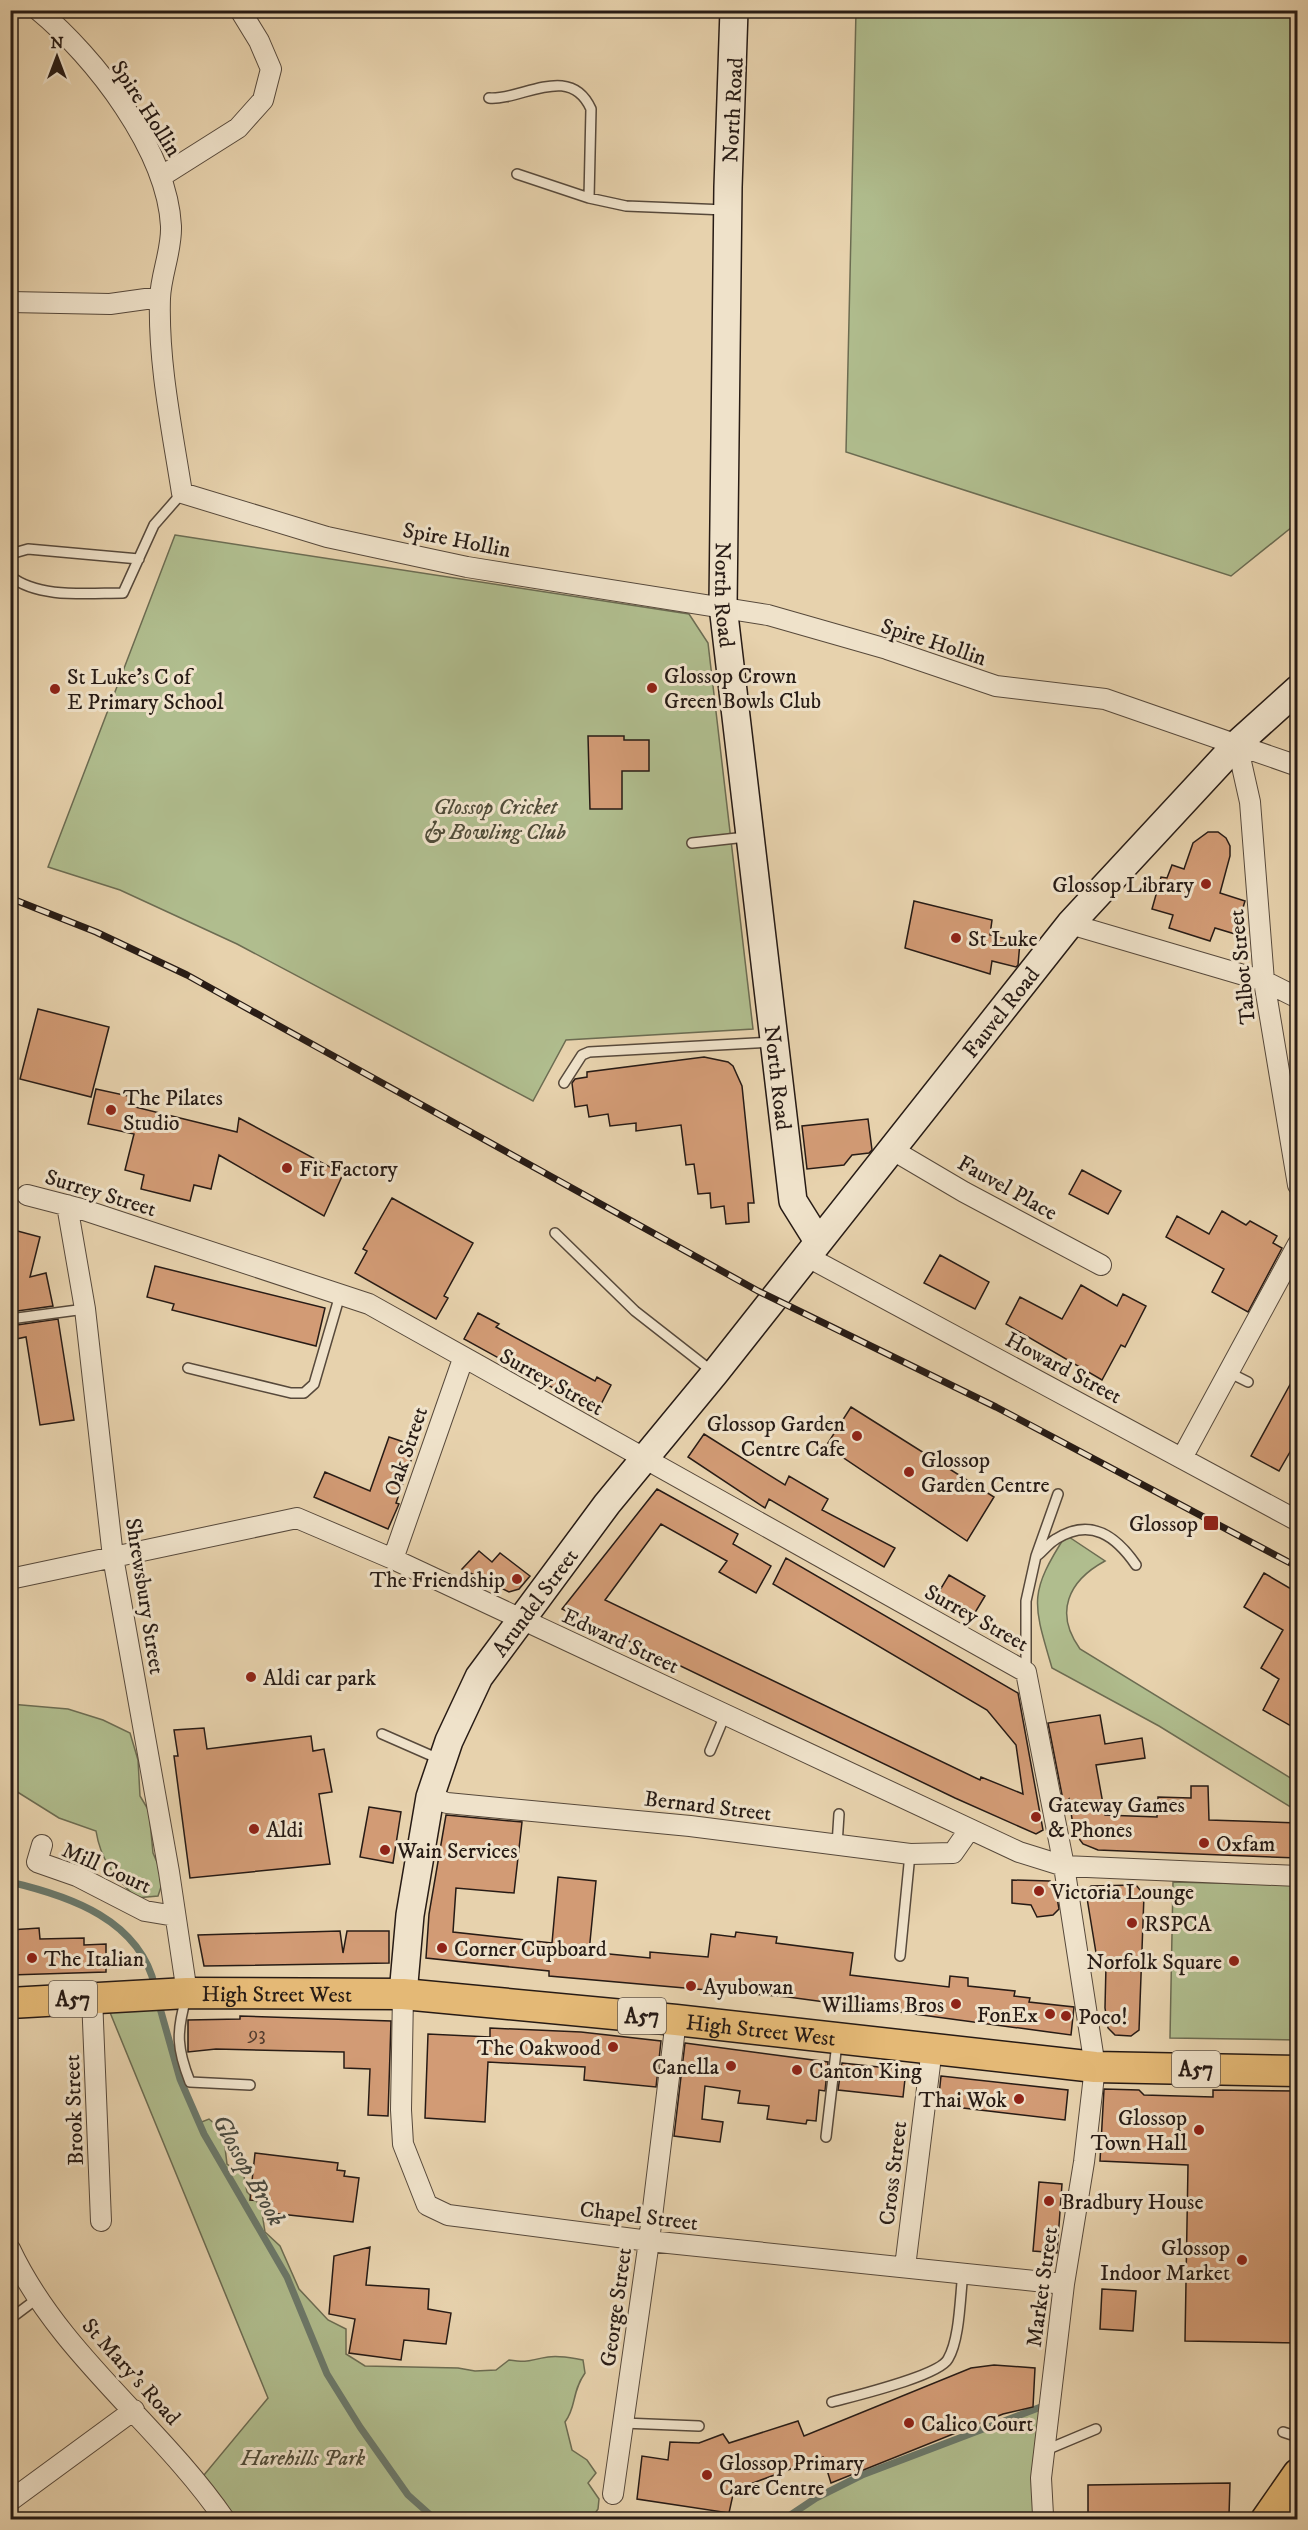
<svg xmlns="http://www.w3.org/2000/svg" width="1308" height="2530" viewBox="0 0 1308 2530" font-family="'IM FELL DW Pica',serif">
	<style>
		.green { fill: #b0bd8e; stroke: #6c6c52; stroke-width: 1.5 }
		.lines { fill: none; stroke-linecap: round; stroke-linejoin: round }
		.stream { stroke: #6b796b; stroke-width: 7 }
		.building { fill: #d29b75; stroke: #271b15; stroke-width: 1.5 }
		.lane-casing { stroke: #57493b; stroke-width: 12 }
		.street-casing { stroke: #57493b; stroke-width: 22 }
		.secondary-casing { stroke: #271b15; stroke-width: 30 }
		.primary-casing { stroke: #271b15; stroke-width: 33 }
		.lane { stroke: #efe2ca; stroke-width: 9 }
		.street { stroke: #efe2ca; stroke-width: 20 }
		.secondary { stroke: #efe2ca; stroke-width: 27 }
		.primary { stroke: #e4b976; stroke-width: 30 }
		.rail-casing { stroke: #271b15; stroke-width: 7 }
		.rail { stroke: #efe2ca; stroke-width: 4.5; stroke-dasharray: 14; stroke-linecap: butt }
		.poi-dot { fill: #8f2418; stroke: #efe2ca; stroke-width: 2 }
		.labels { text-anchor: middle; stroke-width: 6; stroke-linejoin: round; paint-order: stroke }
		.number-label { font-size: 20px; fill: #523b2d }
		.shield { fill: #efe2ca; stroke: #63574b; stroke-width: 1.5 }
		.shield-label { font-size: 21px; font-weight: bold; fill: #271b15 }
		.street-label { font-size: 22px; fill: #271b15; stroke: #efe2ca }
		.poi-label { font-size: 22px; fill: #271b15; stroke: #efe2ca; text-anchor: start }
		.park-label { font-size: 22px; font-style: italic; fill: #504c39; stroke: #efe2ca }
		.water-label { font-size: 24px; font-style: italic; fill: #494a40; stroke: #efe2ca }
	</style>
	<rect width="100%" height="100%" fill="#e7d2ad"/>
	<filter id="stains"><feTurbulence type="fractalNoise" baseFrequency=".00333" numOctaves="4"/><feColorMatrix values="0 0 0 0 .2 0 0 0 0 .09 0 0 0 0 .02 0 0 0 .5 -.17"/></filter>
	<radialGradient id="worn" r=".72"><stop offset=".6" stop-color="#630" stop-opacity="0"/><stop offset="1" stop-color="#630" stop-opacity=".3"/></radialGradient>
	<!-- green -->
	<path class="green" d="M856,11H1297V523L1231,576L846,452Z
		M175,535L689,614L708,643L753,1029L566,1040L533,1101L237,944L120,890L48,867Z
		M1066,1535L1105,1561C1068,1581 1054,1613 1080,1649L1297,1782V1811L1159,1726L1052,1668C1033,1603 1028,1594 1066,1535Z
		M10,1704L68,1709L103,1720L130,1733L138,1760L140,1796L149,1811L153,1853L164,1878L158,1896L136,1898C115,1876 101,1862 96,1831L59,1818L11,1788Z
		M1173,1882L1297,1885V2040L1170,2038Z
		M159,2008L180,2079L199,2123L209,2119L223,2131L227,2164L244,2176L247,2192L261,2206L265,2232L280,2246L299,2289L328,2320L346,2329V2354L365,2366L458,2368L475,2371L496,2370L509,2360C531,2363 528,2360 548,2357C560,2355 571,2358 583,2360L585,2373C571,2393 577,2406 565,2422L572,2450L587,2460L596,2473L588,2483L599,2499L598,2509L591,2519H225L199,2481L268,2398L109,2010Z
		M1052,2404L1041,2519L783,2520L816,2498L862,2475Z"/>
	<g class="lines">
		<!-- stream -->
		<path class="stream" d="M10,1882C70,1896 140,1920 155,1987
			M158,2001L180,2079L204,2134L287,2277L327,2374L360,2427L408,2495L436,2520
			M783,2520L816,2498L862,2475L1046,2405"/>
	</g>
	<!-- building -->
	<path class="building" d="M588,736H624V740H649V771H622V809H590Z
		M1208,832H1218L1226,838L1230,846V856L1220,893L1245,901L1235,934L1215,928L1210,941L1169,928L1173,915L1152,909L1161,877L1167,878L1172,865L1184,869L1193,843Z
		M914,901L992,920L990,935L1020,942L1018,965L1016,967L992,961L990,974L905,948Z
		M38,1009L109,1027L91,1097L20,1079Z
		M704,1057L728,1062L733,1066L742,1086L754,1203H748L749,1222L726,1224L724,1206L711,1208L710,1193L698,1194L694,1164L686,1165L681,1125L636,1131V1123L610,1126L608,1114L589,1117L587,1105L575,1107L572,1083L575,1079L587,1077V1072Z
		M96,1089L133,1097L131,1106L237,1132L239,1118L343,1174L324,1216L219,1155L211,1189L194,1185L190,1201L141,1189L144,1175L125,1170L134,1134L88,1124Z
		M868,1119L872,1150L869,1153L852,1155L844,1165L807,1169L802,1126Z
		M1082,1170L1121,1191L1108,1214L1069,1194Z
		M392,1198L473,1243L444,1296L448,1298L436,1319L355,1273L367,1251L363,1249Z
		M1222,1211L1246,1225L1250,1221L1277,1236L1273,1243L1282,1248L1248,1312L1212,1292L1224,1269L1166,1237L1177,1216L1209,1234Z
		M10,1229L40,1237L30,1277L46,1273L53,1306L10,1312Z
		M940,1255L989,1282L975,1309L924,1283Z
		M155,1266L325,1308L316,1346L172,1310L174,1304L147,1297Z
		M1081,1285L1117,1306L1123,1294L1146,1306L1125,1347L1121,1345L1102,1380L1006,1324L1020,1297L1062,1319Z
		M478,1313L499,1324L496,1327L595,1381L597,1377L611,1385L597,1412L464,1339Z
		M58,1319L74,1420L40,1425L26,1337L16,1339L14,1327L10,1326Z
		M1298,1370V1438L1279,1471L1251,1456Z
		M851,1407L994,1497L967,1541L826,1446Z
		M704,1434L785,1485L789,1476L828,1499L822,1510L895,1548L884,1567L769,1499L765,1508L688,1457Z
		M389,1437L416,1446L396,1503L399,1504L388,1529L314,1497L325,1472L370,1491Z
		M657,1489L738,1534L733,1544L771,1566L756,1593L719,1572L727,1561L661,1524L605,1600L980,1780L981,1777L1023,1794L1016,1745L987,1710L773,1584L786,1558L1018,1693L1043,1830L1036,1834L955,1798L562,1609Z
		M479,1551L492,1562L500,1553L530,1576L519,1589L509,1592L462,1569Z
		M1264,1573L1298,1593V1730L1263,1710L1279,1679L1261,1668L1283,1630L1244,1607Z
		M949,1575L985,1596L970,1621L934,1600Z
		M1100,1715L1105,1744L1142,1738L1145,1758L1096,1765L1105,1815L1157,1817L1158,1797L1191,1798V1786H1208L1209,1820L1298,1823V1858L1098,1850L1083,1844L1074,1832L1069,1799L1064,1805L1048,1723Z
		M204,1728L207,1749L311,1736L313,1751L324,1749L332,1792L319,1794L330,1864L190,1878L174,1756H178L174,1730Z
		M369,1807L401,1812L393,1863L360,1857Z
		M446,1815L522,1822L514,1893L456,1888L453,1932L552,1943L558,1877L596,1881L589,1952L650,1958V1952L708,1957L711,1934L735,1937L736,1932L777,1937L776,1943L853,1953L850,1975L949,1987L950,1976L968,1978V1986L1015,1991L1014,1996L1030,1998L1029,2002L1074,2007L1071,2035L788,1997L549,1976V1971L426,1958L429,1914Z
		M1012,1880L1050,1881L1055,1886L1059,1909L1053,1915L1037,1917L1031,1905L1012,1903Z
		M1136,1885L1144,1895L1139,2030L1131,2036L1115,2035L1108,2028L1105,2008L1106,1965H1098L1086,1892L1091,1886Z
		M39,1928L40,1939L84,1938V1945L106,1944V1972L10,1975V1930Z
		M340,1931L343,1953L347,1931H389V1963L204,1966L198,1935Z
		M240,2016L391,2021L388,2116L368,2115L370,2069L344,2068V2052L216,2049L188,2052V2020L240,2019Z
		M490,2028L581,2032L661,2041L656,2087L584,2080L585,2067L488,2062L485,2122L425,2118L428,2034L490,2037Z
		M685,2043L828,2062L825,2091L819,2090L816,2121L807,2120L806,2124L767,2119L769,2106L738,2103L740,2091L705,2086L702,2119L723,2122L720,2142L674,2136Z
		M842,2063L906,2070L903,2097L838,2090Z
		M941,2076L1068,2090L1065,2120L938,2105Z
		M1104,2089L1139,2090L1144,2095L1213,2097V2090L1296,2091L1298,2343L1185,2341L1188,2165L1100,2161Z
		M255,2153L338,2163L337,2170L345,2171L344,2176L359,2178L353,2222L271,2213L272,2202L250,2200Z
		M1039,2182L1062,2184L1057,2253L1033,2251Z
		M370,2247L366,2285L429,2289L428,2309L451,2313L446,2344L404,2340L401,2360L349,2353L355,2319L329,2314L334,2256Z
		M1102,2289L1136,2291L1133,2331L1100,2329Z
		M994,2365L1035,2368L1033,2407L1003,2414L831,2483L823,2457L734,2490L729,2513L637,2499L642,2456L668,2460L670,2442L699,2443L723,2434L729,2443L798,2421L804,2436L971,2368Z
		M1230,2483L1229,2515L1088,2516V2485Z"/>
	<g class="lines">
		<!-- lane casing -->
		<g class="lane-casing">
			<path id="lane" d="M489,98C521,101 570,62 591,109L589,198
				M517,174L589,198L626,206L726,210
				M10,559L14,553L28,549L139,559
				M10,576C39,599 88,593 123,593L154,525L182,493
				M692,843L746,837
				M564,1083L582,1055L589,1052L772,1042
				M555,1233L635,1311L713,1372
				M10,1319L85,1309
				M188,1368L291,1393H304L314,1384L340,1295
				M1228,1372L1248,1382
				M1038,1555C1044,1550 1049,1543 1056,1539C1091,1517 1116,1536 1136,1565
				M1026,1672V1601L1036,1556L1058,1494
				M382,1734L439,1759
				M710,1751L725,1715
				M837,1845L839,1814
				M900,1956L910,1854
				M186,1998C176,2033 177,2049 190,2082L250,2085
				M826,2137L837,2043
				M10,2319L38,2298
				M832,2402C854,2396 939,2376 948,2359C960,2339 960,2296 963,2273
				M623,2423L699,2426
				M1283,2432L1298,2437
				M1046,2450L1096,2429"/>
		</g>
		<!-- street casing -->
		<g class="street-casing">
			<path id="street" d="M38,10C95,57 167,150 171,226C172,250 161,274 160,298C158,363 172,429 182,493L327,537L467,567L768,615L887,649L996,686L1105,699L1298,766
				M162,176L238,128L263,100L271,69L259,41L240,10
				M10,302L110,304L160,297
				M1237,744L1250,802L1264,981L1298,1185
				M1070,924L1264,981L1298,998
				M891,1149L964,1192L1101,1265
				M27,1195L81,1209L369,1304L1026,1672L1064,1866L1095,2067L1084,2162L1064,2284L1041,2478L1043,2515L1041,2520
				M67,1205L85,1309L113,1557L169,1872L187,1993
				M806,1256L1298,1521
				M1182,1458L1298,1244
				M393,1559L463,1359
				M10,1579L297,1518L393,1559L1019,1852L1064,1866L1298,1876
				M430,1797L447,1803L690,1826L910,1854L953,1853L969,1830
				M42,1845L37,1862L77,1876L145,1911L175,1916
				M403,1994L401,2110L403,2144L427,2205L448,2215L649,2241L1064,2284
				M92,1997L101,2221
				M10,2249C60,2355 160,2425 225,2520
				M905,2267L932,2048
				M613,2494L649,2241L676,2020
				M10,2501L134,2410"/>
		</g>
		<!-- secondary casing -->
		<g class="secondary-casing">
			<g id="secondary">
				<path id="s1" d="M734,10L728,187L723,606L793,1201L818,1241"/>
				<path id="s2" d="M403,1994L410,1915L430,1797L449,1741L479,1677L607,1504L715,1373L1070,924L1237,744L1298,689"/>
			</g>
		</g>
		<!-- primary casing -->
		<g class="primary-casing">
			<g id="primary">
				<path id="s3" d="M10,2003L187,1993L403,1994L676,2020L1095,2067L1298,2071"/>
				<path d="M1266,2520L1298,2474"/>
			</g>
		</g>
		<!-- lane -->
		<use href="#lane" class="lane"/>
		<!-- street -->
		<use href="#street" class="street"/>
		<!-- secondary -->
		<use href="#secondary" class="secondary"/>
		<!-- primary -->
		<use href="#primary" class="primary"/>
		<!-- rail casing -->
		<g class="rail-casing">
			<path id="rail" d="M10,898L96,932L187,975L758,1291L996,1407L1298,1567"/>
		</g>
		<!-- rail -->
		<use href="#rail" class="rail"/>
	</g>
	<!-- markers -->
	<g class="poi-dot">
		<circle cx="652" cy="688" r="6"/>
		<circle cx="55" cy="689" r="6"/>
		<circle cx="1206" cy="884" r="6"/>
		<circle cx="956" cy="938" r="6"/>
		<circle cx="111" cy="1110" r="6"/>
		<circle cx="287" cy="1168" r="6"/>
		<circle cx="857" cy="1436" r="6"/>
		<circle cx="909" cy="1472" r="6"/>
		<rect x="1203" y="1515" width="16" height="16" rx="3"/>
		<circle cx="517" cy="1579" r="6"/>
		<circle cx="251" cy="1677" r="6"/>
		<circle cx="1036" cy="1817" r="6"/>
		<circle cx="254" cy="1829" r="6"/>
		<circle cx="1204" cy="1843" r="6"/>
		<circle cx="385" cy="1850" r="6"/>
		<circle cx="1039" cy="1891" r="6"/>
		<circle cx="1132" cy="1923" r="6"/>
		<circle cx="442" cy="1948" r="6"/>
		<circle cx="32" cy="1958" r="6"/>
		<circle cx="1234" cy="1961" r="6"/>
		<circle cx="691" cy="1986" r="6"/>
		<circle cx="956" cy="2004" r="6"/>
		<circle cx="1050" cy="2014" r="6"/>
		<circle cx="1066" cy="2016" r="6"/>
		<circle cx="613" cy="2047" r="6"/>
		<circle cx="731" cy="2066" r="6"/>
		<circle cx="797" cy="2070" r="6"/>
		<circle cx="1019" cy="2099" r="6"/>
		<circle cx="1199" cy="2130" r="6"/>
		<circle cx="1049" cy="2201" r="6"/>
		<circle cx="1242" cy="2260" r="6"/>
		<circle cx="909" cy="2423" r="6"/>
		<circle cx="707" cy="2475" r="6"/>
	</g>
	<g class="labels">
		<!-- number labels -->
		<g class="number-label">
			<text x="257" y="2040">93</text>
		</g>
		<!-- shield labels -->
		<g class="shield">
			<rect x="49" y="1981" width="48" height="36" rx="4.5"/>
			<rect x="618" y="1998" width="48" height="36" rx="4.5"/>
			<rect x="1172" y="2051" width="48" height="36" rx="4.5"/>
		</g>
		<g class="shield-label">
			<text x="73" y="2006">A57</text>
			<text x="642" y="2023">A57</text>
			<text x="1196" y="2076">A57</text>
		</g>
		<!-- street labels -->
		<g class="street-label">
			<text transform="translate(147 108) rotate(57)" y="8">Spire Hollin</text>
			<text transform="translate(732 110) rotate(-87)" y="8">North Road</text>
			<text transform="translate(457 539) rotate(11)" y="8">Spire Hollin</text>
			<text dy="8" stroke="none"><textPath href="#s1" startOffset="585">North Road</textPath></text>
			<text transform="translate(934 641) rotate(18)" y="8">Spire Hollin</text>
			<text transform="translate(1241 967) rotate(-96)" y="8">Talbot Street</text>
			<text dy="8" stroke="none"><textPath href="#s2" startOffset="1174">Fauvel Road</textPath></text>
			<text dy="8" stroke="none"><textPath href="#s1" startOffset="1071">North Road</textPath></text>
			<text transform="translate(1008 1187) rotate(29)" y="8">Fauvel Place</text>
			<text transform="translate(101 1192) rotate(17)" y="8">Surrey Street</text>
			<text transform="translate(1064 1367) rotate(28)" y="8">Howard Street</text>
			<text transform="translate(552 1381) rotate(29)" y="8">Surrey Street</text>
			<text transform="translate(405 1451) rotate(-71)" y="8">Oak Street</text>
			<text transform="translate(146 1596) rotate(81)" y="8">Shrewsbury Street</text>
			<text dy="8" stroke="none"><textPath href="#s2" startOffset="422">Arundel Street</textPath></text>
			<text transform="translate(977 1617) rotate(29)" y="8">Surrey Street</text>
			<text transform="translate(621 1640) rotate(25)" y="8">Edward Street</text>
			<text transform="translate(708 1805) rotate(7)" y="8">Bernard Street</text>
			<text transform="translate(107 1867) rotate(24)" y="8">Mill Court</text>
			<text dy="8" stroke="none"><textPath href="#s3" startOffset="267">High Street West</textPath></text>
			<text dy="8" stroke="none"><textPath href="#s3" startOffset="753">High Street West</textPath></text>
			<text transform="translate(73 2110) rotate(-92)" y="8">Brook Street</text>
			<text transform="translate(892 2173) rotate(-83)" y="8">Cross Street</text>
			<text transform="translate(639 2215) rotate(7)" y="8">Chapel Street</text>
			<text transform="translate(1041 2287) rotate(-82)" y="8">Market Street</text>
			<text transform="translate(615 2307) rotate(-82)" y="8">George Street</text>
			<text transform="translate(132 2371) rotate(48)" y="8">St Mary's Road</text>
		</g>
		<!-- poi labels -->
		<g class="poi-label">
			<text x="664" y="683">Glossop Crown<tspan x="664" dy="25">Green Bowls Club</tspan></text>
			<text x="67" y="684">St Luke's C of<tspan x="67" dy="25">E Primary School</tspan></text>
			<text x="1194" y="892" text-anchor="end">Glossop Library</text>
			<text x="968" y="946">St Luke</text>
			<text x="123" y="1105">The Pilates<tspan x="123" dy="25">Studio</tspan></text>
			<text x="299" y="1176">Fit Factory</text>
			<text x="845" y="1431" text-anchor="end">Glossop Garden<tspan x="845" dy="25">Centre Cafe</tspan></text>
			<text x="921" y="1467">Glossop<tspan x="921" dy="25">Garden Centre</tspan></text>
			<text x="1198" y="1531" text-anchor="end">Glossop</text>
			<text x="505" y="1587" text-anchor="end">The Friendship</text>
			<text x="263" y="1685">Aldi car park</text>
			<text x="1048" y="1812">Gateway Games<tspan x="1048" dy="25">&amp; Phones</tspan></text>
			<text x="266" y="1837">Aldi</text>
			<text x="1216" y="1851">Oxfam</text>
			<text x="397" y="1858">Wain Services</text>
			<text x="1051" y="1899">Victoria Lounge</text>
			<text x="1144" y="1931">RSPCA</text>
			<text x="454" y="1956">Corner Cupboard</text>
			<text x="44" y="1966">The Italian</text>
			<text x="1222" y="1969" text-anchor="end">Norfolk Square</text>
			<text x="703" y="1994">Ayubowan</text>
			<text x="944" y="2012" text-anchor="end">Williams Bros</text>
			<text x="1038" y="2022" text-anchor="end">FonEx</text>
			<text x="1078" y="2024">Poco!</text>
			<text x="601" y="2055" text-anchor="end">The Oakwood</text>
			<text x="719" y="2074" text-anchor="end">Canella</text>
			<text x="809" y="2078">Canton King</text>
			<text x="1007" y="2107" text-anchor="end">Thai Wok</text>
			<text x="1187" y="2125" text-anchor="end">Glossop<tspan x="1187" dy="25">Town Hall</tspan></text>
			<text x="1061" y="2209">Bradbury House</text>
			<text x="1230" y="2255" text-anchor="end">Glossop<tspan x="1230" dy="25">Indoor Market</tspan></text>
			<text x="921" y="2431">Calico Court</text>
			<text x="719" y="2470">Glossop Primary<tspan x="719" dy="25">Care Centre</tspan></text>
		</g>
		<!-- park labels -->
		<g class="park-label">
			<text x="495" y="814">Glossop Cricket<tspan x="495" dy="25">&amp; Bowling Club</tspan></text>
			<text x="303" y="2465">Harehills Park</text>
		</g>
		<!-- water labels -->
		<g class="water-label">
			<text transform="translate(249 2170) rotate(61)" y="8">Glossop Brook</text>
		</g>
	</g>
	<!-- margin -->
	<rect width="1308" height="2530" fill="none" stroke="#e7d2ad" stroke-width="36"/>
	<rect x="12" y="12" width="1284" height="2506" fill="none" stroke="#271b15" stroke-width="3"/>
	<rect x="18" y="18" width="1272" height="2494" fill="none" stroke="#271b15" stroke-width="1.5"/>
	<!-- north arrow -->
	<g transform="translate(57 57)" stroke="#efe2ca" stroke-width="4.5" paint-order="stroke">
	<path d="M0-4.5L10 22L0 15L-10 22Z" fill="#271b15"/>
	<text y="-9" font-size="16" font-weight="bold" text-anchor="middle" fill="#271b15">N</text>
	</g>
	<rect width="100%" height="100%" filter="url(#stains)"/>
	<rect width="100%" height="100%" fill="url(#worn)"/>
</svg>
